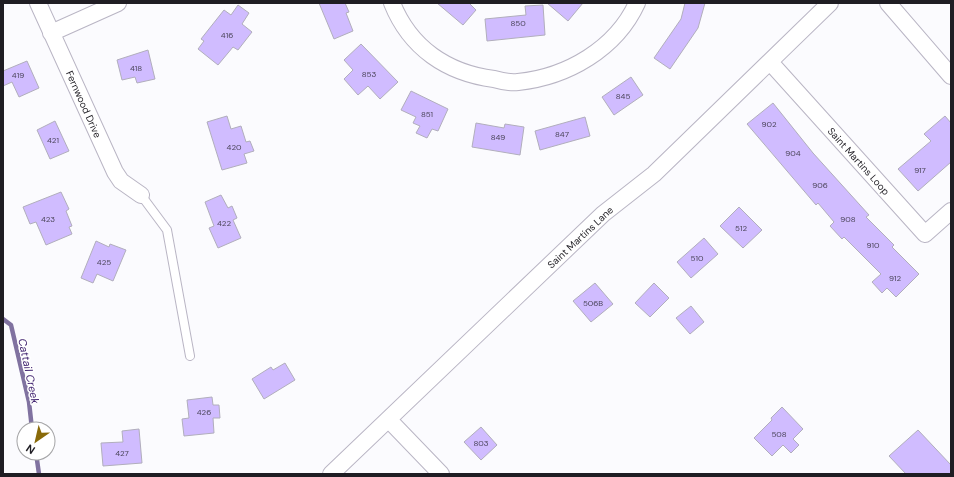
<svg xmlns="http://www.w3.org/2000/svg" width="954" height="477" viewBox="0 0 954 477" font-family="'DM Sans',sans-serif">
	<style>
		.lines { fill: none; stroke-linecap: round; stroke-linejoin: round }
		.stream { stroke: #8072a0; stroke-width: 4.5 }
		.building { fill: #d0bcff; stroke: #b1aebc }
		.service-casing { stroke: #b9b5c4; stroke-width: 10 }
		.minor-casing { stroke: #b9b5c4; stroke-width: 18 }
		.service { stroke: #fff; stroke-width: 8 }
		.minor { stroke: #fff; stroke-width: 16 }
		.labels { text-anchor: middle; stroke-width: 3; stroke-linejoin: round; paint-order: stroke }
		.number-label { font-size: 8px; fill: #4b455a }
		.street-label { font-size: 10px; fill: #1f1d23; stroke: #fff }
		.water-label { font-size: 11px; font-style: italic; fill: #452873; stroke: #fff }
	</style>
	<rect width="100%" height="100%" fill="#fbfbfe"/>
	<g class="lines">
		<!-- stream -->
		<path class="stream" d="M3,319L11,325L29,402L32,429
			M36,453L39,474"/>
	</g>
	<!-- building -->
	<path class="building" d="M319,3H345L349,12L346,13L353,31L334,39Z
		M437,3H469L476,10L463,25Z
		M547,3H583L568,21Z
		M685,3H705L698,28L670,69L654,58L681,19Z
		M238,5L249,13L242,24L252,32L238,50L233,47L218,65L198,49L204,41L201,39L224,10L231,15Z
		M543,5L545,35L487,41L485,19L526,15L525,6Z
		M361,44L398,82L380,99L368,86L358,95L344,79L353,70L344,60Z
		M148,50L155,79L137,83L135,77L122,80L117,60Z
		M27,61L39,88L19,97L12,82L3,86V71Z
		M631,77L643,95L614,115L602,97Z
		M411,91L448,109L438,131L432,129L427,138L416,133L420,126L413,123L416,117L401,110Z
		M773,103L813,153L869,215L866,217L894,245L892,247L919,274L896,297L887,288L882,293L872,282L881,274L844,237L842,239L830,226L834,222L818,203L816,205L747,124Z
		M227,116L231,129L241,126L246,142L250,141L254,151L244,154L247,163L222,170L207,122Z
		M945,116L951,123V162L918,191L898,169L931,141L924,134Z
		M585,117L590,136L540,150L535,131Z
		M55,121L69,151L50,159L37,130Z
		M476,123L504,128L505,124L524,127L520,155L472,147Z
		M61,192L69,209L66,211L72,226L69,227L72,234L46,245L36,222L30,224L23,207Z
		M221,195L228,208L232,206L237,218L233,220L241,238L218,248L209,228L214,226L205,202Z
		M739,207L762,230L743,248L720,226Z
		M704,238L718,254L691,278L677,262Z
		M96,241L109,247L110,244L126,250L113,281L97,274L93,283L81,278Z
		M595,283L613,304L591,322L573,301Z
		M654,283L669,298L650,317L635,303Z
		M691,306L704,322L690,334L676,318Z
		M285,363L295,380L264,399L252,379L271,367L273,370Z
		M212,397L213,405H219L220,418H213L214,433L184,436L182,419L189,418L187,400Z
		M782,407L803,429L793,439L799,445L791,453L783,445L772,456L754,438L772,420L771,418Z
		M481,427L497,445L481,460L464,442Z
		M139,429L142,463L103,466L101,443L123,442L122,431Z
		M918,430L951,465V474H906L889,456Z"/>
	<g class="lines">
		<!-- service casing -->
		<g class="service-casing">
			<path id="service" d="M141,195L167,230L190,356"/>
		</g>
		<!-- minor casing -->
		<g class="minor-casing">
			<path id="minor" d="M38,3L115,172L121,181L141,195
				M392,3C410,48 447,73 494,79C501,81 510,83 518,82C567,77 616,49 637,3
				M888,3L951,76
				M51,33L118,3
				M770,62L925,234L951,211
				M389,420L441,474
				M331,474L603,214L654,174L830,3"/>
		</g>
		<!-- service -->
		<use href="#service" class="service"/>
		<!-- minor -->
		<use href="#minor" class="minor"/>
	</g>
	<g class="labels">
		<!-- number labels -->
		<g class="number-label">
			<text x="518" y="26">850</text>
			<text x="227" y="38">416</text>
			<text x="136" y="71">418</text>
			<text x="369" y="77">853</text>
			<text x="18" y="78">419</text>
			<text x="623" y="99">845</text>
			<text x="427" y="117">851</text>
			<text x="769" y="127">902</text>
			<text x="562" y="137">847</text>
			<text x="498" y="140">849</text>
			<text x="53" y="143">421</text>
			<text x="234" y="150">420</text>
			<text x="793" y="156">904</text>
			<text x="920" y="173">917</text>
			<text x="820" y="188">906</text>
			<text x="48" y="222">423</text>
			<text x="848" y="222">908</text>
			<text x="224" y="226">422</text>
			<text x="741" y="231">512</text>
			<text x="873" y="248">910</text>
			<text x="697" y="261">510</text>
			<text x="104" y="265">425</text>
			<text x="895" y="281">912</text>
			<text x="593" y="306">506B</text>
			<text x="204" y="415">426</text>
			<text x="779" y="437">508</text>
			<text x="481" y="446">803</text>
			<text x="122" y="456">427</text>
		</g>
		<!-- street labels -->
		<g class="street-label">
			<text transform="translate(84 104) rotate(66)" y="4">Fernwood Drive</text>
			<text transform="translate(859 161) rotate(48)" y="4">Saint Martins Loop</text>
			<text transform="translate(580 237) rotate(-43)" y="4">Saint Martins Lane</text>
		</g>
		<!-- water labels -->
		<g class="water-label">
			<text transform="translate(29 371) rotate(78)" y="4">Cattail Creek</text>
		</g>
	</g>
	<!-- border -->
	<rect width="954" height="477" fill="none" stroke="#1f1d23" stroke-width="8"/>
	<!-- north arrow -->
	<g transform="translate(36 441) rotate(214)"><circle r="19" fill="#ffffff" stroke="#a5a5a7"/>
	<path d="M0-3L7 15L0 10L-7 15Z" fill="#896a09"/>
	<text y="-6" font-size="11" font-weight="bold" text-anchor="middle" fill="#1f1d23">N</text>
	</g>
</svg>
